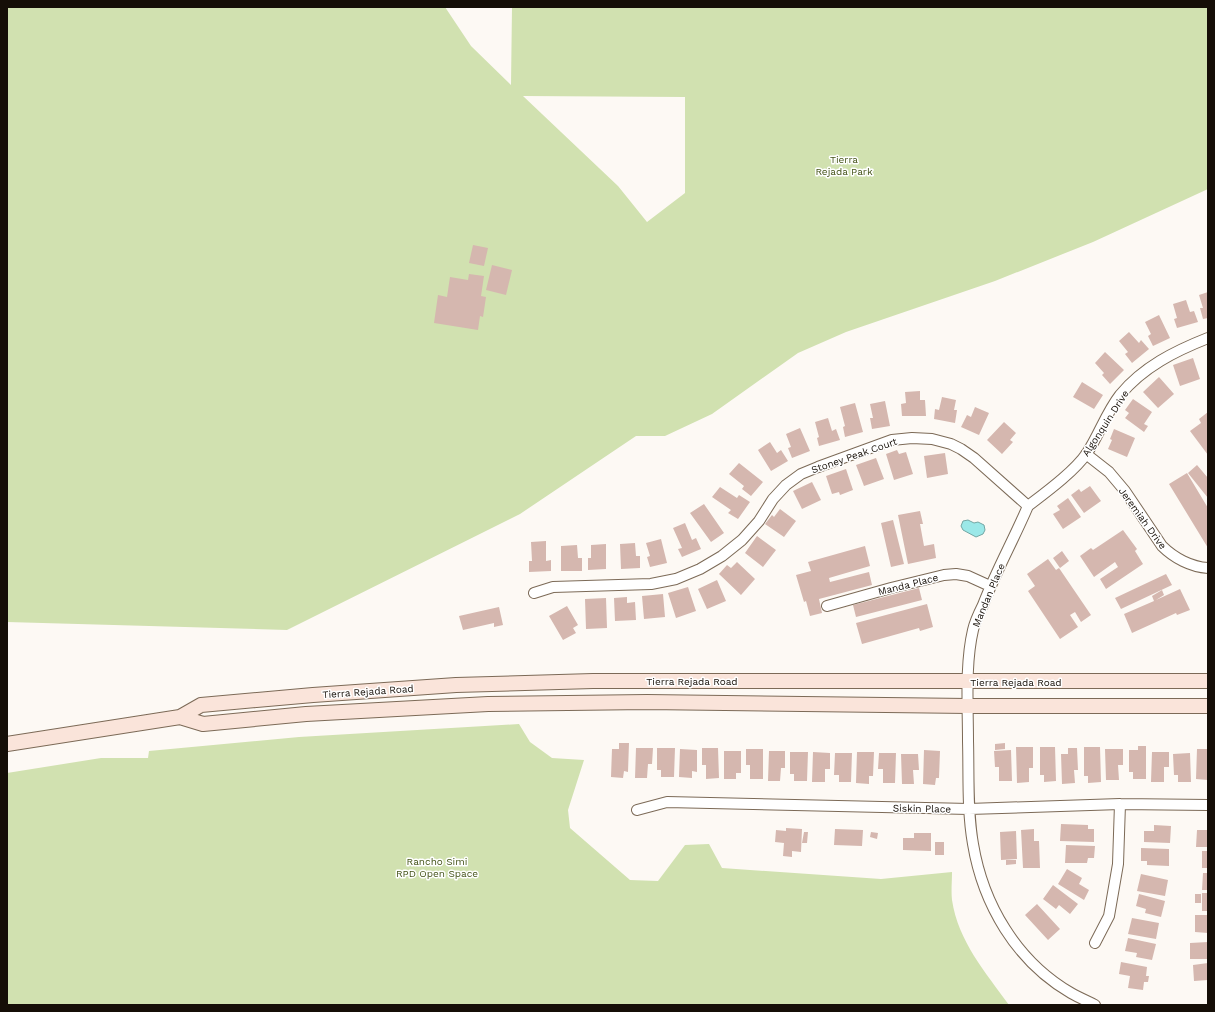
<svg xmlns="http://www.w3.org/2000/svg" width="1215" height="1012" viewBox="0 0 1215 1012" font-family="'Work Sans',sans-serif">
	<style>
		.green { fill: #d1e1b0; fill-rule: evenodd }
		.water { fill: #9be8e8; stroke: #73a7a4 }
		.building { fill: #d5b7af }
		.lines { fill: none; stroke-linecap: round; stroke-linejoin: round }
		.minor-casing { stroke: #7c6a57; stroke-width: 12 }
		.secondary-casing { stroke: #7c6a57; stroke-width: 16 }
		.minor { stroke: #fff; stroke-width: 10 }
		.secondary { stroke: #fae4da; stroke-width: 14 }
		.labels { text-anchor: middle; stroke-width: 3; stroke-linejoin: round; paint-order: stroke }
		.park-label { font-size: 10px; fill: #435217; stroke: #fff }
		.street-label { font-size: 10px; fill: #150e07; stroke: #fff }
	</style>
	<rect width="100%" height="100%" fill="#fdf9f4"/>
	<!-- green -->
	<path class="green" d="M7,7H445L471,46L511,85L512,7H1208V189L1093,242L995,281L846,332L798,353L712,414L665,436H636L520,514L287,630L7,622ZM523,96L685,97V193L647,222L618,186Z
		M519,724L530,742L552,758L584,760L568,810L570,828L630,880L658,881L685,845L709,844L722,868L881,879L952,872C952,882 951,891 952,900C958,941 986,973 1009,1005H7V773L101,758H148L149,751L299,737Z"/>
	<!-- water -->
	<path class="water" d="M968,520L974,523L978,522L984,525L985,530L983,534L976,537L963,530L961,526L963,521Z"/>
	<!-- building -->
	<path class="building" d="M473,245L488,248L484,266L469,263Z
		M492,265L512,270L506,295L486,290Z
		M469,274L484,276L481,296L486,297L483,317L480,316L478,330L434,323L438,295L447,297L450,277L468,280Z
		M1208,292V318L1203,319L1200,308H1203L1199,295Z
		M1186,300L1190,312L1194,311L1198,322L1177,328L1174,319L1177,318L1173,304Z
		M1159,315L1170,338L1153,346L1148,336L1151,334L1145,322Z
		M1129,332L1139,343L1141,340L1149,349L1132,363L1125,354L1128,352L1119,341Z
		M1105,352L1124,370L1110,384L1102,375L1104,373L1095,363Z
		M1193,358L1200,379L1180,386L1173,365Z
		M1159,377L1174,394L1158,408L1143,392Z
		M1082,382L1103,395L1094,409L1073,397Z
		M920,391V400H925L926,416H902L901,404L906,403L905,392Z
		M942,397L956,400L954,410H957L955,423L934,419L935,409L939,410Z
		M1133,399L1152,412L1144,424L1148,426L1144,432L1125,418L1129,413L1125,410Z
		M885,401L890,426L872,429L870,418H873L870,404Z
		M855,403L863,432L845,437L843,427L845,426L840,407Z
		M975,407L989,413L979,435L961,427L967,415L971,417Z
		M1208,412V455L1190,431L1201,423L1199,419Z
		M828,418L832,431L836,429L840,440L819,446L817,438L819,437L815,422Z
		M1004,422L1016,433L1010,440L1013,442L1002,454L987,440Z
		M800,428L810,451L792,458L788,448L791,447L786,434Z
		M1114,429L1135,438L1127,457L1108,449L1112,440L1110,439Z
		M770,442L777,453L781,450L788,461L771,471L758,450Z
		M897,450L899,454L906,452L913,474L894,480L886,454Z
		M945,453L948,474L927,478L924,456Z
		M876,458L884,479L864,486L856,465Z
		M739,463L763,482L751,496L742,489L744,486L729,474Z
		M1197,465L1208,478V498L1188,473Z
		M846,469L853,490L840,495L839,492L832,494L826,476Z
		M1187,473L1208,508V548L1169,484Z
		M812,482L821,500L802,509L793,491Z
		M1090,486L1101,501L1084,513L1071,495L1079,489L1081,492Z
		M720,487L737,498L739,495L750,502L738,519L728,513L731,510L712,497Z
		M1068,498L1081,517L1063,529L1053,514L1060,510L1057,506Z
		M704,504L724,533L711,542L690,513Z
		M780,509L796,521L784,537L765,524L772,515L774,517Z
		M920,511L923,524H920L924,546L934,544L936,558L908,564L898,515Z
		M893,520L904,564L891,567L881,523Z
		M685,523L692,540L696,538L701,549L682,557L678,549L682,548L673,528Z
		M1123,530L1137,549L1135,551L1143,564L1106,589L1100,579L1118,567L1115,562L1094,577L1080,556L1091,548L1093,550Z
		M757,536L776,550L763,567L745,553Z
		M661,539L667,563L650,567L647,557L650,556L646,543Z
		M546,541V561L551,560V571L529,572V561H532L531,542Z
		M635,543L636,556H640V568L621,569L620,544Z
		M606,544V569L588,570V558H591V545Z
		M577,545L578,558H582V571H561V546Z
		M865,546L870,566L829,578L830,582L869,572L872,585L819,599L822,613L810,616L806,601L804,602L796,575L811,571L808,562Z
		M1062,551L1069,561L1060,568L1053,558Z
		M1048,559L1056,570L1059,568L1091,615L1081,622L1075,612L1070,615L1078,627L1060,639L1028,591L1035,586L1027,574Z
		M737,562L755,579L741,595L719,574L727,565L731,568Z
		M1166,574L1172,585L1121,609L1115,598Z
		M717,580L726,601L707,609L698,589Z
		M688,587L696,611L676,618L668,593Z
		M919,588L922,600L856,617L853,605Z
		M1180,589L1190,610L1177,615L1176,613L1132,633L1124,614L1154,601L1152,596L1162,590L1164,595L1156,600Z
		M663,594L665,617L644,619L642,596Z
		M627,597V603L635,602L636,620L615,621L614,598Z
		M606,598L607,628L586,629L585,599Z
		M927,604L933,627L920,631L919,628L862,644L856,623Z
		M567,606L578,625L573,628L576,633L563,640L549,616Z
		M499,607L503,625L494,627V623L463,630L459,616Z
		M619,743H629L628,772L624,771L623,778L611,777L612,749H619Z
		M1005,743V749L995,750V744Z
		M1138,746H1146V779H1133V772H1129V750H1138Z
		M1016,747H1033V768H1029V782L1017,783Z
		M1040,747H1055L1056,781L1044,782V775H1040Z
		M1084,747H1100L1101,782L1088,783V776H1084Z
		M636,748H653L652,764H648L647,778H635Z
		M657,748H675L674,777H661V770H657Z
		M702,748H718L719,778L706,779V765H702Z
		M1068,748H1077L1078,770H1074L1075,783L1062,784L1061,754H1068Z
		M680,749L697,750V772L692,771V778L679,777Z
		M746,749H763V779H750V765H746Z
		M1105,749H1123V765H1118L1119,780H1106Z
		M1197,749H1208V780L1196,779Z
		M924,750L940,751L939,778H936L935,785L923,784Z
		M1011,750L1012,781H999V767H995L994,751Z
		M724,751H741V773H736V779H724Z
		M769,751H785V768H781L780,781H768Z
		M790,752H808L807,781H794V774H790Z
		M813,752L830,753V769H825V782H812Z
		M857,752H874L873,776H869V784L856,783Z
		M1152,752H1169V767H1164V782H1151Z
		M835,753H852L851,782H839V775H834Z
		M879,753H896L895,783H883V769H878Z
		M1190,753L1191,782H1178V775H1174L1173,754Z
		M901,754H918L919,770H913L914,784H902Z
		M1061,824L1088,825V829H1094V842L1060,841Z
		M1154,825L1171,826L1170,843L1144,842V831H1154Z
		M786,828L802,829L801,852L792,851V857L783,856L784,843L775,842L776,830L786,831Z
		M835,829L863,830L862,846L834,845Z
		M1034,829V841H1039L1040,868H1023L1021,830Z
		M1197,830H1208V847H1196Z
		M1016,831L1017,859L1001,860L1000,832Z
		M804,832H808L807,843H802Z
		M871,832L878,833L877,839L870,837Z
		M914,833H931V851L903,850V838H914Z
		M935,842H944V855H935Z
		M1066,845L1095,846L1094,858H1088L1087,863H1065Z
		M1141,848L1169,849V866L1147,865V861H1141Z
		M1202,851H1208V868H1202Z
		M1006,860H1016V864L1006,865Z
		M1067,869L1082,878L1079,884L1089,890L1084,900L1058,884Z
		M1203,873H1208V890H1202Z
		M1141,874L1168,880L1165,896L1137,891Z
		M1053,885L1078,904L1070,914L1059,905L1056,909L1043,899Z
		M1202,893H1208V911H1202Z
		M1139,894L1165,901L1161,917L1145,913L1146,909L1136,906Z
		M1195,894H1201V903H1195Z
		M1037,904L1060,929L1048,940L1025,915Z
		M1195,915H1208V933L1195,932Z
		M1132,918L1159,923L1156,939L1128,934Z
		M1128,938L1156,944L1152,960L1136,957L1137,953L1125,951Z
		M1208,942V959H1190V943Z
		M1121,962L1147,967L1146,976H1149L1148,982H1144L1143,990L1128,988L1130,976L1119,974Z
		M1208,963V980L1194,981L1193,965Z"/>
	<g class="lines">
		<!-- minor casing -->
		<g class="minor-casing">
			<path id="minor" d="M1086,454L1109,472L1125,491L1162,546C1174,558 1191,567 1208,568
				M1028,506C1014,539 996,571 983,605C979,613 975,621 973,630C965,664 968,706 968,741C969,775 967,810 973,844C983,904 1016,961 1071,993C1078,997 1087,1001 1095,1005
				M1028,506C1045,493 1075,471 1087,453C1099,435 1106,413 1120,395C1143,367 1175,351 1208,338
				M534,593L553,587L651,584L676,579L700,569L722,556L742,540L759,521L773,499L786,485L801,474L818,467L892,440L912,438L932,439L951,444L961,449L974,458L1028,506
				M827,606L891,588L944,575L956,574L968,576L990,586
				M637,810L667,802L969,809L1120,804L1208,805
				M1095,943L1109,916L1118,864L1120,804"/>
		</g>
		<!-- secondary casing -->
		<g class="secondary-casing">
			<path id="secondary" d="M180,717L203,724L306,714L488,704L647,702L968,706H1208
				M7,744L180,717L201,705L313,695L456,685L593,681H1208"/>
		</g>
		<!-- minor -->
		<use href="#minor" class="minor"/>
		<!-- secondary -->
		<use href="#secondary" class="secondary"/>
	</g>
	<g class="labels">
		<!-- park labels -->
		<g class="park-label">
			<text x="844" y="163">Tierra<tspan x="844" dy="12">Rejada Park</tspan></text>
			<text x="437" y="865">Rancho Simi<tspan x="437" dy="12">RPD Open Space</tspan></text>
		</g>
		<!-- street labels -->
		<g class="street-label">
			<text transform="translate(1105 423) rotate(-57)" y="4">Algonquin Drive</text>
			<text transform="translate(854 455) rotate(-19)" y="4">Stoney Peak Court</text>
			<text transform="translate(1143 518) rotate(54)" y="4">Jeremiah Drive</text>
			<text transform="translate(908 584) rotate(-14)" y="4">Manda Place</text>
			<text transform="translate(988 595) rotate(-67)" y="4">Mandan Place</text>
			<text x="692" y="685">Tierra Rejada Road</text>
			<text x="1016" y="686">Tierra Rejada Road</text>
			<text transform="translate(368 691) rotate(-4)" y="4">Tierra Rejada Road</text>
			<text transform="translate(922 808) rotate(1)" y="4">Siskin Place</text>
		</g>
	</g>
	<!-- border -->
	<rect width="1215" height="1012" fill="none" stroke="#150e07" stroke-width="16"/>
</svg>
